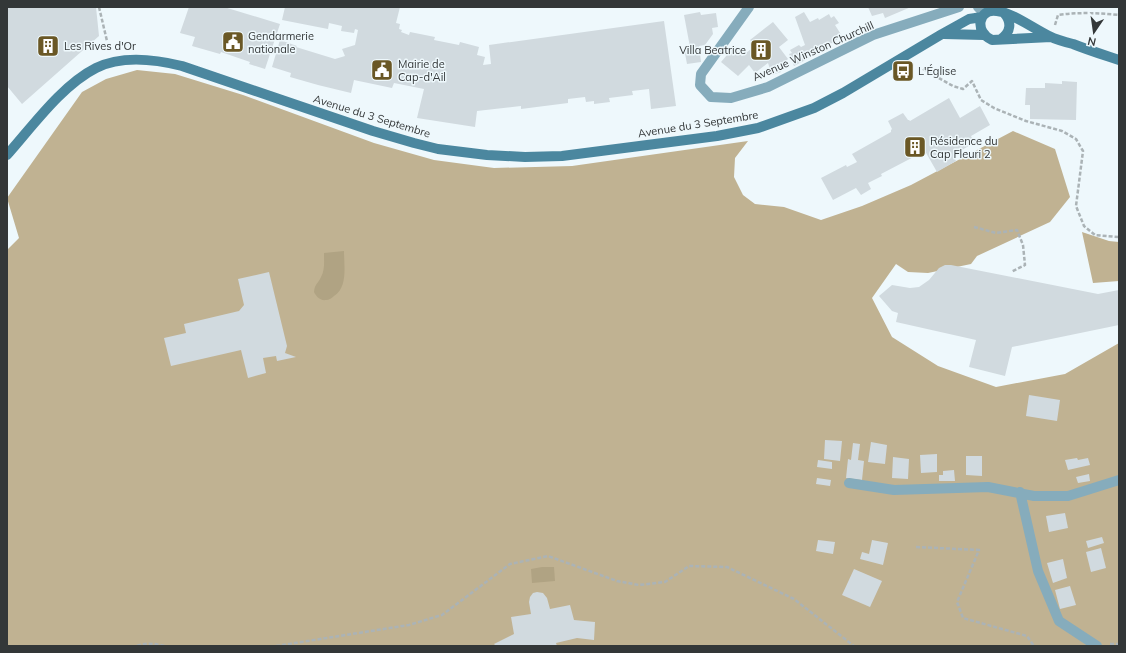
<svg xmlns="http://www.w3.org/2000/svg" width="1126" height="653" viewBox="0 0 1126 653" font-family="Mulish,sans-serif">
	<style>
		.forest { fill: #c0b292 }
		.water { fill: #b0a383 }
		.building { fill: #d1dadf }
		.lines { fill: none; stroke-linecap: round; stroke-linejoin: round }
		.path { stroke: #abb3b6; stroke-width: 2.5; stroke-dasharray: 4 2; stroke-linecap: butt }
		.lane { stroke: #86acbc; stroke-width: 10 }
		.street { stroke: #86acbc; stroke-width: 10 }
		.secondary { stroke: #4b879f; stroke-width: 10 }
		.labels { text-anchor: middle; stroke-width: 3; stroke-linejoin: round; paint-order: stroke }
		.poi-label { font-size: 11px; fill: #333738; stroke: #eef8fc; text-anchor: start }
		.street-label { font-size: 11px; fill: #333738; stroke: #eef8fc }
	</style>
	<rect width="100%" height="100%" fill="#eef8fc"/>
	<!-- forest -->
	<path class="forest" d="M137,70L175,74L243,95L374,143L434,160L494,168L572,166L748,141L735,158L734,177L743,195L755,204L784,207L821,220L862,206L911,185L1013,131L1055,149L1070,197L1050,222L977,256L971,264L928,273L908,272L896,264L872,298L892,337L938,366L996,387L1065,374L1119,343V646H7V250L19,238L7,198L82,92L106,79Z
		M1082,232L1109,241L1119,242V281L1093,283Z"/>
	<!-- water -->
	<path class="water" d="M344,251C344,266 348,287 334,296C332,298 329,300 326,300C320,301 316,296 314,292C315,283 318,284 321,277C325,270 324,261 324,253Z
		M542,567H554L555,581L532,583L531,569Z"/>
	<!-- building -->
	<path class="building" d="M7,7H96L99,36L22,104L7,86Z
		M189,7H224L280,24L265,69L249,64L250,62L221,52L220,54L192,46L195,37L180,33Z
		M285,7H400L396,23L400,24L399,29L402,30L401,32L409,35L410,32L435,37L434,40L459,45L460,42L479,47L477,55L485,57L483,65L491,64L489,45L664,21L676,106L651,109L649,89L632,91L633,95L609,98L610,102L594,104V101L586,102L585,97L568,99V103L521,109V106L477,111L475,127L417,118L424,89L394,83L392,88L354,80L351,93L318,85L290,77L291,73L272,67L280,40L297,46L296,47L335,59L345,56L342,49L355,45L358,30L355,29L354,33L341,31L342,26L329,23L328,29L282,20Z
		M868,7H911L885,18L883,13L872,16Z
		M700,12L701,15L716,13L718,27L712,28L713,34L705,45L699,46L701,62L687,64L684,48L690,47L684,15Z
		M804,12L810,22L818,18L819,20L829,14L831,18L834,16L839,23L835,25L842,36L832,43L829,44L828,43L822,46L825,50L794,66L789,54L792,53L790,50L799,45L801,47L805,45L795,17Z
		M773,22L788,40L779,47L788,59L779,67L781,72L772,75L768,63L755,73L749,65L738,76L721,62L733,48L742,56L755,46L750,40Z
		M1062,81L1077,82L1076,120L1030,119V105H1025L1026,88H1045V83L1062,84Z
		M949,98L960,118L980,106L990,125L971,136L974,143L953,155L956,161L937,172L925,151L881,174L882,176L868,183L871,189L861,195L856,188L833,200L821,178L846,165L847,167L857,162L852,154L891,132V130L892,129L888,121L903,113L908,120H909L910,121Z
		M945,265H951L1098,294L1119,290V325L1012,347L1005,376L969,367L976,340L896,322L898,313L892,311L879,296L892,285L910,288L919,287L929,280L939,268Z
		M269,272L287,346L285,353L296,357L277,361L276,356L263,358L266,373L248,378L241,350L171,366L164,338L186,333L184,324L239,311L244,305L238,279Z
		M1029,395L1060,400L1057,421L1026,416Z
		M825,440L842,441L840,461L824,459Z
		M871,442L887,445L885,464L868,462Z
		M853,443L860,444L858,460L864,461L862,480L846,478L848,459L851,460Z
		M937,454V472L921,473L920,455Z
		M966,456H982V476L966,475Z
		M893,457L909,459L908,479L892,478Z
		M1077,458L1078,460L1088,458L1090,465L1068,470L1065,460Z
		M818,460L832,462V469L817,467Z
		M954,470L955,481H939V475H943V471Z
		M1089,474L1090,481L1078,483L1076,477Z
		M817,478L831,480L830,486L816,484Z
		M1065,513L1068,528L1049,532L1046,516Z
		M1102,537L1104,543L1088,548L1086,541Z
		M818,540L835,542L833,554L816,551Z
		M872,540L888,543L883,565L860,559L862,552L869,554Z
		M1101,548L1106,568L1091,572L1086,552Z
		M1063,559L1067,578L1053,583L1047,563Z
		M854,569L882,581L870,607L842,595Z
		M1070,586L1076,605L1060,609L1055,590Z
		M537,592L543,593L547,598L550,609L570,605L574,620L595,622L594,640L577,638L556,643L557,646H496L494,644L514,634L511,617L531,614L529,602L530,597L533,593Z"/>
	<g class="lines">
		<!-- path -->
		<path class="path" d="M99,7L107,41
			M1055,25L1058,15C1079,12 1098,13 1119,15
			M923,69L953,86L963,89L972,81L981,100L994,108L1026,121L1062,131L1076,139L1083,151L1076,206L1084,226L1095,235L1119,237
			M974,227L996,233L1017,230L1023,245L1025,265L1011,272
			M916,547L979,550L957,602L963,618L1027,636L1034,646
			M1110,644H1119
			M137,646C147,642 155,644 165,646
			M276,646L409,625L442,615L510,564L548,556L617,581L639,585L665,582L689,566L727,567L794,599L854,646"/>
		<!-- lane -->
		<path class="lane" d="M849,483L894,490L988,487L1034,496H1068L1119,480
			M1020,492L1038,571L1059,621L1097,646"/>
		<!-- street -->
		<path class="street" d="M749,7L701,74L700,85L711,97L731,98L768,87L873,35L959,7
			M978,7L985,14"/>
		<!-- secondary -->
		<path class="secondary" d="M944,34L984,35
			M1051,37L992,40C974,32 978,8 997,11C1013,13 1034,29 1049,36C1057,40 1065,42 1073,44C1088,50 1104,55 1119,60
			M1001,39C1011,32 1012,22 1004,13
			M7,155C32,127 62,85 96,68C122,55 154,59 182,66L373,131L414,143L438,149L487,155L525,157L562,156L717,136L758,128L814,108L843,93L942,34L969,19L982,17"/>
	</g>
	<!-- icons -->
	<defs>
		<g id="civic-square" transform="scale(1.15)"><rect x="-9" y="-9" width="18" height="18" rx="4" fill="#6a5725" stroke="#eef8fc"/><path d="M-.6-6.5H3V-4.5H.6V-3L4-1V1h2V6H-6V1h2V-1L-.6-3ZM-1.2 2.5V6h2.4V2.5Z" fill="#fff"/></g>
		<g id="building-square" transform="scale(1.15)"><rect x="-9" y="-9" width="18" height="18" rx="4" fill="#6a5725" stroke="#eef8fc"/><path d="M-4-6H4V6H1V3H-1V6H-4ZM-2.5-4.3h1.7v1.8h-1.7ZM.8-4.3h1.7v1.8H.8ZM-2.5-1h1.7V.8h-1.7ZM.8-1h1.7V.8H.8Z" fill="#fff"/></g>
		<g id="bus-square" transform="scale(1.15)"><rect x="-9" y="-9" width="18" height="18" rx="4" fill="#6a5725" stroke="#eef8fc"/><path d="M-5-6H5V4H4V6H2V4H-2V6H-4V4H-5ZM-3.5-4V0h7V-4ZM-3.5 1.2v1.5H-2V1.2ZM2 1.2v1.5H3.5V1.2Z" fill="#fff"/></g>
	</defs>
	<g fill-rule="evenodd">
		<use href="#civic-square" x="233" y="42"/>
		<use href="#building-square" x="48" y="46"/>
		<use href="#building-square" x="761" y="50"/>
		<use href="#civic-square" x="382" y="70"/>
		<use href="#bus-square" x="903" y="71"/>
		<use href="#building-square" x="915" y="147"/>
	</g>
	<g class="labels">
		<!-- poi labels -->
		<g class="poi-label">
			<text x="248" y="40">Gendarmerie<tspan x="248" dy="13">nationale</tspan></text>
			<text x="64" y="50">Les Rives d'Or</text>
			<text x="746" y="54" text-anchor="end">Villa Beatrice</text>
			<text x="398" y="68">Mairie de<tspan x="398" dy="13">Cap-d'Ail</tspan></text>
			<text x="918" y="75">L'Église</text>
			<text x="930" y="145">Résidence du<tspan x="930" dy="13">Cap Fleuri 2</tspan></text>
		</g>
		<!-- street labels -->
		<g class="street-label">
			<text transform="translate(813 51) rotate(-24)" y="4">Avenue Winston Churchill</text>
			<text transform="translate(372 116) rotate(17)" y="4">Avenue du 3 Septembre</text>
			<text transform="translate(698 124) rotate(-9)" y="4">Avenue du 3 Septembre</text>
		</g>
	</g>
	<!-- border -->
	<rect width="1126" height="653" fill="none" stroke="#333738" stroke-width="16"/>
	<!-- north arrow -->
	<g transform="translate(1094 32) rotate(193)" stroke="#eef8fc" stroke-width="3" paint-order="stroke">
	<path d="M0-3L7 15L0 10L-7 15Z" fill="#333738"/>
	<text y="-6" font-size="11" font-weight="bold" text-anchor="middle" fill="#333738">N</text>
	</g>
</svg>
